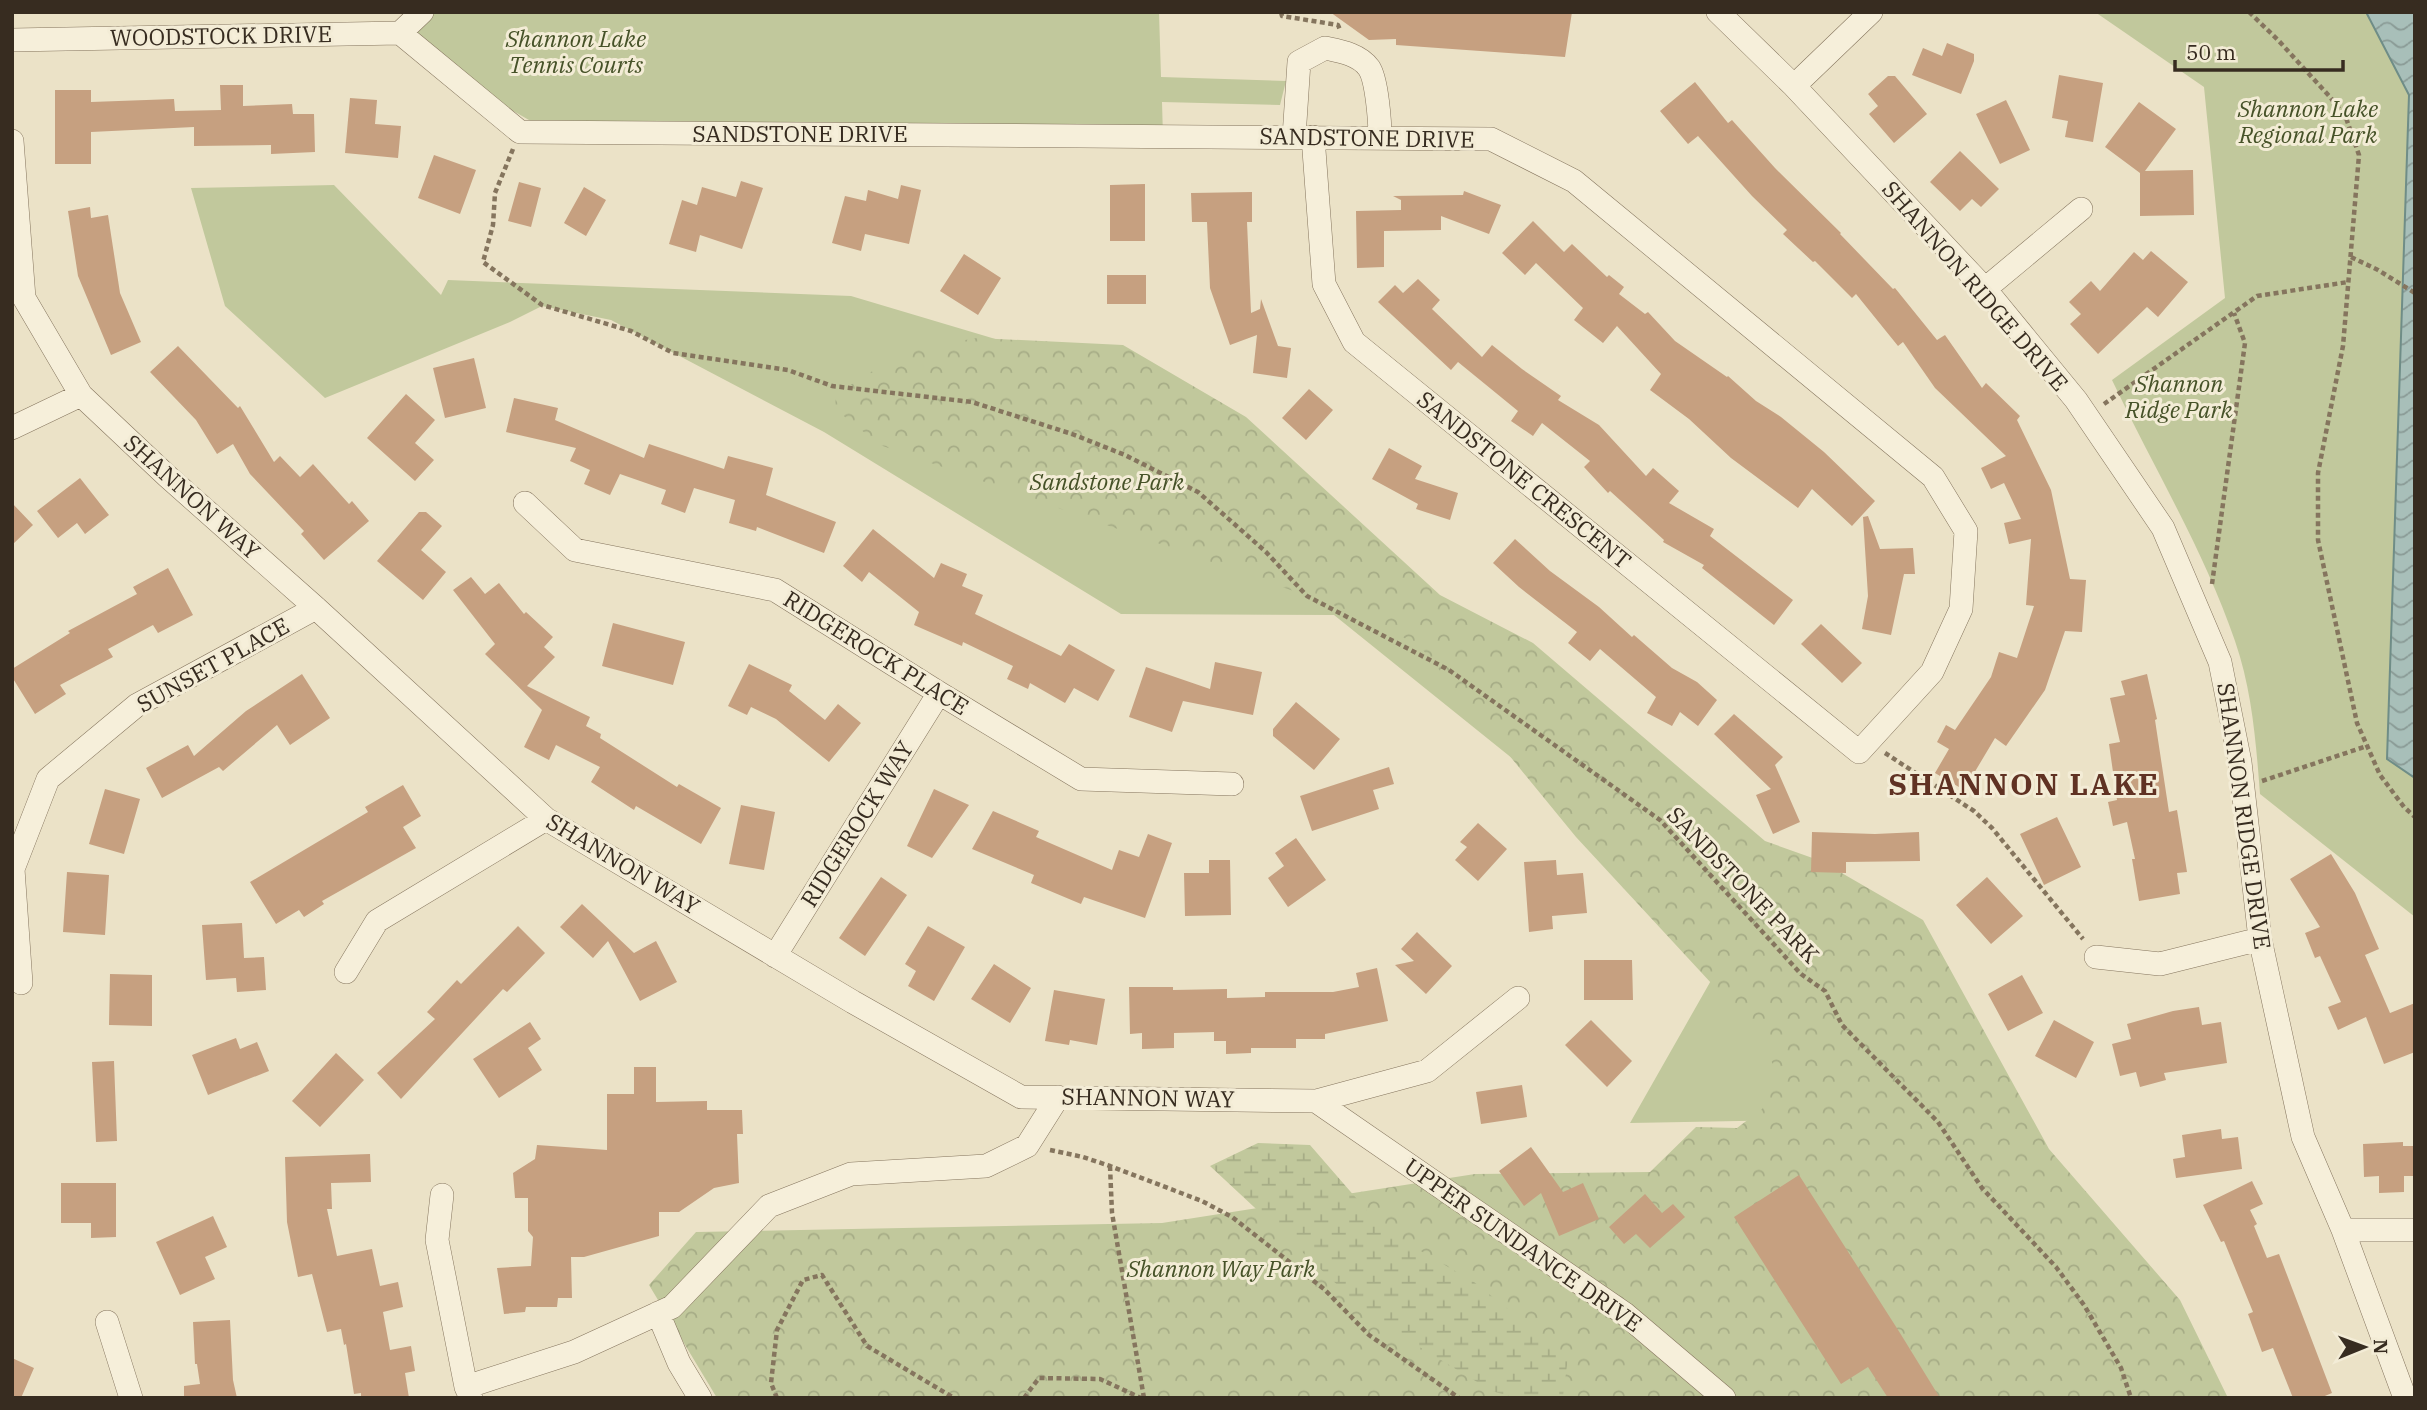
<svg xmlns="http://www.w3.org/2000/svg" width="2427" height="1410" viewBox="0 0 2427 1410" font-family="'IBM Plex Serif',serif">
	<style>
		.green { fill: #c1c89c }
		.forest { fill: url(#forest-crowns) }
		.wetland { fill: url(#wetland-marsh) }
		.water { fill: url(#water-waves); stroke: #6f8d87; stroke-width: 2 }
		.building { fill: #c6a080 }
		.lines { fill: none; stroke-linecap: round; stroke-linejoin: round }
		.minor-casing { stroke: #85755e; stroke-width: 24 }
		.path { stroke: #85755e; stroke-width: 4.5; stroke-dasharray: 5 3.5; stroke-linecap: butt }
		.minor { stroke: #f6efda; stroke-width: 23 }
		.labels { text-anchor: middle; stroke-width: 6; stroke-linejoin: round; paint-order: stroke }
		.street-label { font-size: 23px; fill: #372c20; stroke: #f3ecd6 }
		.park-label { font-size: 23px; font-style: italic; fill: #465228; stroke: #f3ecd6 }
		.district-label { font-size: 30px; font-weight: bold; letter-spacing: 2px; fill: #603223; stroke: #f3ecd6 }
	</style>
	<defs>
		<pattern id="forest-crowns" width="20" height="18" patternUnits="userSpaceOnUse" patternTransform="scale(1.75)"><rect width="20" height="18" fill="#c1c89c"/><path d="M2 6a3 3 0 1 1 6 0M12 15a3 3 0 1 1 6 0" fill="none" stroke="#a6ac86"/></pattern>
		<pattern id="wetland-marsh" width="20" height="14" patternUnits="userSpaceOnUse" patternTransform="scale(1.75)"><rect width="20" height="14" fill="#c1c89c"/><path d="M1 5h8M5 5V1M11 12h8M15 12V8" fill="none" stroke="#a6ac86"/></pattern>
		<pattern id="water-waves" width="16" height="10" patternUnits="userSpaceOnUse" patternTransform="scale(1.75)"><rect width="16" height="10" fill="#a8bfb9"/><path d="M0 5q4-4 8 0t8 0" fill="none" stroke="#8a9b96"/></pattern>
	</defs>
	<rect width="100%" height="100%" fill="#ebe2c7"/>
	<!-- green -->
	<path class="green" d="M420,12H1159L1161,77L1286,81L1280,105L1162,102L1163,137L543,128L396,44Z
		M2095,12H2366L2409,95L2387,759L2415,778V917L2260,794C2256,742 2252,690 2235,641C2204,550 2153,467 2112,380L2225,298L2204,87Z
		M334,185L441,295L448,280L851,296L1156,387L1970,1117L1630,1123L1713,977L1615,841L1334,615L1121,614L824,432L611,320L542,306L510,322L325,398L225,306L191,188Z"/>
	<!-- forest -->
	<path class="forest" d="M977,338L1123,345L1246,417L1440,595L1533,643L1765,841L1821,861L1923,920L2049,1149L2180,1300L2228,1398H717L649,1285L696,1232L1162,1223L1475,1174L1650,1172L1696,1127L1737,1128L1762,1109L1777,1074L1761,1037L1576,837L1423,650L1378,621L880,445L835,409L836,394L906,350Z"/>
	<!-- wetland -->
	<path class="wetland" d="M1258,1143L1310,1145L1383,1229L1474,1282L1568,1357L1563,1396L1516,1398L1492,1391L1375,1320L1210,1166Z"/>
	<!-- water -->
	<path class="water" d="M2366,12H2415V778L2387,759L2409,95Z"/>
	<!-- building -->
	<path class="building" d="M1330,12H1572L1565,57L1396,45V39L1369,40Z
		M1947,43L1974,54V61L1961,94L1912,75L1923,48L1942,56Z
		M2059,75L2103,83L2093,142L2065,137L2068,121L2052,118Z
		M1888,76H1895L1927,114L1894,143L1869,114L1878,106L1868,94Z
		M1695,82L1728,123L1732,120L1775,168L1841,233L1840,234L1893,289L1895,288L1937,340L1945,335L1982,388L1986,383L2020,416L2017,420L2051,490L2070,579L2086,580L2082,632L2065,631L2045,690L2006,746L1995,738L1964,790L1935,773L1949,749L1937,742L1946,725L1955,730L1991,677L1999,652L2017,658L2034,606L2026,605L2031,539L2009,544L2004,523L2021,519L2004,483L1991,489L1981,468L2006,456L1935,388L1903,342L1898,346L1856,294L1852,298L1815,261L1813,262L1783,234L1787,230L1752,196L1698,136L1688,144L1660,111Z
		M220,85H243V106L292,104L293,114H314L315,152L271,154V145L194,146V127L91,132V164H55V90H91V102L174,99L175,111L221,110Z
		M350,98L377,100L375,124L401,126L398,158L345,153Z
		M2006,100L2030,150L2000,164L1976,114Z
		M2139,102L2176,129L2145,171L2193,170L2194,215L2140,216V173L2105,147Z
		M1960,151L1999,189L1981,207L1972,199L1960,211L1930,182Z
		M434,155L476,170L460,214L418,198Z
		M741,181L763,188L742,249L700,235L696,252L669,244L682,200L697,205L702,187L736,197Z
		M519,182L541,188L531,227L508,221Z
		M1145,184V241H1110V185Z
		M901,185L921,190L909,244L865,234L861,251L832,243L845,196L866,201L868,190L898,199Z
		M584,187L606,200L586,236L564,223Z
		M1464,191L1501,205L1489,234L1441,216V230L1384,231V267L1357,268L1356,211L1401,210V200L1393,196L1463,195Z
		M1252,192V222H1247L1251,313L1260,309L1261,299L1278,346L1291,348L1287,378L1253,373L1257,335L1230,345L1210,288L1207,222H1192L1191,193Z
		M90,207L91,218L108,215L120,293L141,342L111,355L78,276L68,211Z
		M1533,221L1564,252L1572,244L1607,277L1609,275L1624,287L1619,294L1645,314L1648,312L1675,341L1727,377L1728,376L1756,401L1781,417L1824,452L1875,501L1852,526L1812,489L1798,508L1731,458L1689,419L1650,390L1661,374L1617,326L1603,343L1574,320L1583,308L1536,263L1525,275L1502,253Z
		M2151,251L2188,282L2158,317L2147,307L2098,354L2070,324L2081,314L2069,302L2091,281L2100,291L2134,252L2143,260Z
		M964,254L1001,278L978,315L940,291Z
		M1107,275H1146V304H1107Z
		M1418,279L1440,300L1432,309L1482,357L1492,345L1522,369L1561,396L1558,400L1599,425L1646,476L1653,468L1679,491L1669,503L1714,529L1710,536L1793,600L1774,625L1702,568L1704,565L1663,542L1664,540L1610,491L1608,493L1584,467L1590,461L1542,423L1533,436L1511,421L1518,411L1458,362L1451,370L1378,302L1395,285L1403,293Z
		M178,346L238,408L240,406L274,462L280,456L300,477L313,464L349,504L352,501L369,521L324,560L301,534L304,531L250,474L233,444L217,454L196,420L150,372Z
		M474,358L486,408L445,418L433,368Z
		M1309,389L1333,410L1306,440L1282,418Z
		M406,394L435,420L415,443L434,460L415,481L367,438Z
		M514,398L558,408L555,420L644,458L649,444L724,469L728,456L773,468L766,495L836,522L824,553L757,527L756,531L729,523L735,500L694,488L685,513L661,504L666,490L620,474L610,495L584,484L590,470L570,461L576,448L506,432Z
		M1389,448L1422,466L1415,479L1458,493L1450,520L1416,509L1418,504L1372,479Z
		M80,478L109,515L85,534L77,523L58,538L37,511Z
		M12,503L33,525L12,545Z
		M419,512H426L442,526L421,550L446,572L423,600L377,561Z
		M1868,516L1880,549L1913,548L1915,574H1904L1891,635L1862,629L1868,596L1863,517Z
		M873,529L934,578L941,563L967,574L962,586L983,595L975,614L1061,656L1069,644L1115,670L1098,701L1074,688L1065,703L1030,683L1028,689L1007,679L1013,666L963,642L962,646L914,625L919,612L869,572L862,582L843,566Z
		M1515,539L1550,571L1599,607L1632,637L1634,635L1672,668L1697,682L1717,700L1698,726L1680,712L1672,726L1647,713L1656,697L1600,649L1590,661L1568,643L1577,632L1519,587L1493,563Z
		M168,568L193,615L158,633L153,625L108,649L113,657L60,685L66,694L35,714L12,677V669L70,633L68,631L137,594L133,587Z
		M471,577L485,594L499,583L524,614L526,612L553,637L544,647L555,657L527,686L590,717L586,726L601,734L600,738L677,787L679,784L721,808L701,844L636,806L634,810L591,782L600,767L556,745L549,760L524,747L542,710L485,654L495,644L453,590Z
		M613,623L685,642L673,685L602,666Z
		M1821,624L1862,663L1842,683L1801,644Z
		M1215,662L1262,672L1253,715L1183,701L1172,732L1129,717L1146,667L1210,689Z
		M749,664L792,685L789,691L825,720L838,704L861,723L829,762L776,719L751,707L747,715L728,706Z
		M302,674L330,718L290,745L277,725L223,771L219,767L162,798L146,768L188,745L194,756L246,711Z
		M2147,674L2157,719L2155,720L2169,812L2177,810L2187,872L2177,873L2180,894L2139,901L2132,859H2135L2127,822L2113,826L2108,802L2117,800L2109,744L2120,742L2110,698L2125,695L2121,681Z
		M1296,702L1340,739L1314,770L1273,736V729Z
		M1734,714L1783,757L1775,765L1800,822L1773,834L1756,795L1771,789L1714,734Z
		M1389,767L1394,784L1373,790L1379,809L1312,831L1300,796Z
		M403,785L421,816L403,827L416,848L322,901L324,904L304,917L299,910L276,924L250,882L368,812L365,807Z
		M105,789L140,799L124,854L89,844Z
		M934,789L969,805L932,858L907,846Z
		M741,805L775,812L764,870L729,864Z
		M993,811L1039,831L1036,837L1112,870L1119,850L1139,857L1148,834L1172,843L1145,918L1084,897L1081,904L1031,883L1034,875L972,849Z
		M2057,817L2081,867L2044,885L2020,834Z
		M1478,823L1507,849L1478,881L1455,860L1467,847L1460,842Z
		M1812,832L1875,834L1919,832L1920,861L1846,862V873L1811,872Z
		M1296,838L1326,880L1288,907L1268,878L1284,866L1275,853Z
		M2331,854L2355,893L2379,949L2365,955L2390,1013L2415,1003V1052L2384,1064L2366,1017L2338,1030L2328,1007L2341,1002L2320,956L2315,958L2305,933L2320,927L2290,879Z
		M1209,860H1230L1231,915L1185,916L1184,873H1209Z
		M1556,860L1557,875L1583,873L1587,913L1552,916L1553,929L1529,932L1524,862Z
		M67,872L109,875L105,935L63,932Z
		M881,877L907,895L865,956L839,938Z
		M1987,877L2023,916L1991,944L1956,905Z
		M582,904L634,953L656,941L677,982L640,1001L608,941L593,958L560,927Z
		M242,923L244,958L264,957L266,990L237,992L236,978L206,980L202,925Z
		M518,926L545,953L507,992L503,989L401,1099L377,1073L435,1019L427,1012L457,980L461,984Z
		M928,926L965,947L934,1001L908,986L916,971L905,964Z
		M1417,932L1452,966L1426,994L1395,965L1414,961L1401,949Z
		M1584,960H1632L1633,1000H1584Z
		M994,964L1031,988L1010,1023L971,999Z
		M1377,968L1388,1021L1325,1034V1039H1296V1048H1251V1053L1226,1054V1041H1214V1032L1174,1033V1048L1142,1049V1033L1130,1034L1129,987H1173V990L1227,989V998L1265,997V992H1333L1359,987L1356,973Z
		M110,974L152,975V1026L109,1025Z
		M2022,975L2043,1013L2008,1031L1988,994Z
		M1054,990L1105,999L1097,1045L1070,1040L1069,1045L1045,1041Z
		M2199,1007L2202,1025L2221,1022L2227,1063L2164,1073L2166,1080L2140,1087L2136,1072L2120,1076L2112,1044L2131,1039L2127,1024L2173,1011Z
		M1591,1020L1632,1061L1607,1087L1565,1045Z
		M2054,1020L2094,1042L2076,1078L2035,1056Z
		M530,1022L541,1039L528,1048L542,1070L499,1098L473,1059Z
		M236,1038L240,1049L257,1042L269,1071L208,1095L192,1055Z
		M336,1053L364,1080L320,1127L292,1101Z
		M114,1061L117,1141L96,1142L92,1062Z
		M634,1067H656V1102L707,1101V1110H742L743,1134H737L739,1183L714,1188L679,1212H659V1236L584,1257H571L572,1298H558L557,1307H526L525,1312L504,1314L497,1268L531,1266L533,1237L528,1231V1198H515L513,1173L535,1159L537,1145L607,1150V1094H634Z
		M1522,1085L1527,1117L1481,1124L1476,1092Z
		M2221,1129L2222,1139L2238,1137L2242,1169L2176,1178L2173,1159L2185,1157L2182,1135Z
		M2403,1142V1146H2415V1176H2404V1192L2379,1193V1176L2364,1177L2363,1144Z
		M1531,1147L1563,1192L1583,1183L1599,1219L1559,1236L1541,1193L1524,1206L1499,1171Z
		M370,1154L371,1182L331,1183L332,1209H327L337,1256L372,1249L380,1286L398,1282L403,1307L383,1312L390,1350L411,1346L415,1371L405,1373L409,1398H361V1393L354,1394L346,1344L344,1345L341,1329L327,1332L312,1274L298,1277L287,1222L285,1157Z
		M1799,1175L1900,1333L1940,1398H1888L1868,1367L1841,1384L1734,1217Z
		M2252,1181L2263,1204L2250,1210L2257,1224L2254,1226L2267,1258L2279,1254L2332,1393L2320,1398H2293L2273,1348L2262,1352L2248,1314L2253,1312L2224,1241L2221,1242L2203,1205Z
		M61,1183H116V1237L91,1238V1223H61Z
		M1645,1194L1662,1213L1673,1204L1685,1217L1650,1248L1636,1234L1624,1244L1609,1227Z
		M213,1216L227,1247L205,1257L215,1279L180,1295L156,1242Z
		M230,1320L233,1380L237,1398H184V1386L200,1384L197,1364H195L193,1322Z
		M12,1358L34,1368L21,1398H12Z"/>
	<g class="lines">
		<!-- minor casing -->
		<g class="minor-casing">
			<path id="minor" d="M1718,12L1794,86L1985,289L2076,400L2163,528L2220,662L2240,762L2260,939L2303,1137L2343,1230L2405,1398
				M400,33L520,132L1491,139L1574,181L1933,477L1966,531L1961,609L1932,672L1859,752L1354,342L1324,284L1313,137
				M12,40L400,33L422,12
				M1794,86L1871,12
				M1294,137L1299,62L1325,48C1339,51 1359,54 1369,68C1377,80 1380,122 1380,138
				M12,141L24,298L81,395L167,476L316,608L546,819L853,1002L1021,1097L1316,1101L1427,1071L1518,998
				M1985,289L2081,209
				M12,428L81,395
				M525,503L575,550L775,590L939,693L1081,779L1232,784
				M775,956L939,693
				M2096,957L2160,964L2260,939
				M346,972L377,921L546,819
				M21,983L13,869L48,779L137,705L316,608
				M1316,1101L1625,1314L1724,1398
				M442,1195L437,1240L466,1387L471,1398
				M2343,1230H2415
				M658,1313L679,1363L700,1398
				M107,1322L131,1398
				M466,1387L574,1352L672,1307L769,1206L851,1174L986,1166L1027,1146L1058,1097"/>
		</g>
		<!-- path -->
		<path class="path" d="M1281,12L1282,16L1338,25L1340,30
			M2249,12L2278,40L2330,97L2346,118L2359,155L2343,346L2318,473V540L2357,723L2380,775L2404,807L2415,817
			M513,149L495,193L493,225L483,262L542,305L631,331L673,353L788,370L832,386L972,402L1072,434L1125,455L1198,492L1266,552L1307,596L1449,670L1660,820L1801,974L1825,991L1842,1025L1938,1122L1982,1188L2056,1267L2084,1305L2121,1368L2131,1398
			M2351,257L2378,270L2415,293
			M2104,404L2257,296L2348,282
			M2212,584L2245,343L2234,313
			M1885,753L1974,811L1992,828L2083,939
			M2262,781L2367,746
			M1050,1150L1083,1157L1110,1166L1202,1201L1232,1217L1324,1289L1369,1335L1459,1398
			M1110,1166L1112,1213L1144,1398
			M777,1398L771,1383L777,1330L803,1280L822,1275L867,1346L954,1398
			M1024,1398L1039,1378L1100,1379L1141,1398"/>
		<!-- minor -->
		<use href="#minor" class="minor"/>
	</g>
	<g class="labels">
		<!-- street labels -->
		<g class="street-label">
			<text transform="translate(221 36) rotate(-1)" y="8">WOODSTOCK DRIVE</text>
			<text x="800" y="142">SANDSTONE DRIVE</text>
			<text transform="translate(1367 138) rotate(1)" y="8">SANDSTONE DRIVE</text>
			<text transform="translate(1975 286) rotate(49)" y="8">SHANNON RIDGE DRIVE</text>
			<text transform="translate(1524 480) rotate(39)" y="8">SANDSTONE CRESCENT</text>
			<text transform="translate(192 497) rotate(42)" y="8">SHANNON WAY</text>
			<text transform="translate(876 653) rotate(32)" y="8">RIDGEROCK PLACE</text>
			<text transform="translate(213 665) rotate(-29)" y="8">SUNSET PLACE</text>
			<text transform="translate(2244 816) rotate(82)" y="8">SHANNON RIDGE DRIVE</text>
			<text transform="translate(857 824) rotate(-58)" y="8">RIDGEROCK WAY</text>
			<text transform="translate(623 864) rotate(31)" y="8">SHANNON WAY</text>
			<text transform="translate(1743 885) rotate(46)" y="8">SANDSTONE PARK</text>
			<text transform="translate(1148 1098) rotate(1)" y="8">SHANNON WAY</text>
			<text transform="translate(1523 1245) rotate(35)" y="8">UPPER SUNDANCE DRIVE</text>
		</g>
		<!-- park labels -->
		<g class="park-label">
			<text x="576" y="47">Shannon Lake<tspan x="576" dy="26">Tennis Courts</tspan></text>
			<text x="2308" y="117">Shannon Lake<tspan x="2308" dy="26">Regional Park</tspan></text>
			<text x="2179" y="392">Shannon<tspan x="2179" dy="26">Ridge Park</tspan></text>
			<text x="1107" y="490">Sandstone Park</text>
			<text x="1221" y="1277">Shannon Way Park</text>
		</g>
		<!-- district labels -->
		<g class="district-label">
			<text x="2024" y="795">SHANNON LAKE</text>
		</g>
	</g>
	<!-- border -->
	<rect width="2427" height="1410" fill="none" stroke="#372c20" stroke-width="28"/>
	<!-- north arrow -->
	<g transform="translate(2364 1347) rotate(89)" stroke="#f3ecd6" stroke-width="5" paint-order="stroke">
	<path d="M0-5L12 26L0 18L-12 26Z" fill="#372c20"/>
	<text y="-10" font-size="19" font-weight="bold" text-anchor="middle" fill="#372c20">N</text>
	</g>
	<!-- scale -->
	<path d="M2175 60v10h168v-10" fill="none" stroke="#372c20" stroke-width="3.5"/>
	<text x="2186" y="60" font-size="21" fill="#372c20" stroke="#f3ecd6" stroke-width="5" paint-order="stroke">50 m</text>
</svg>
